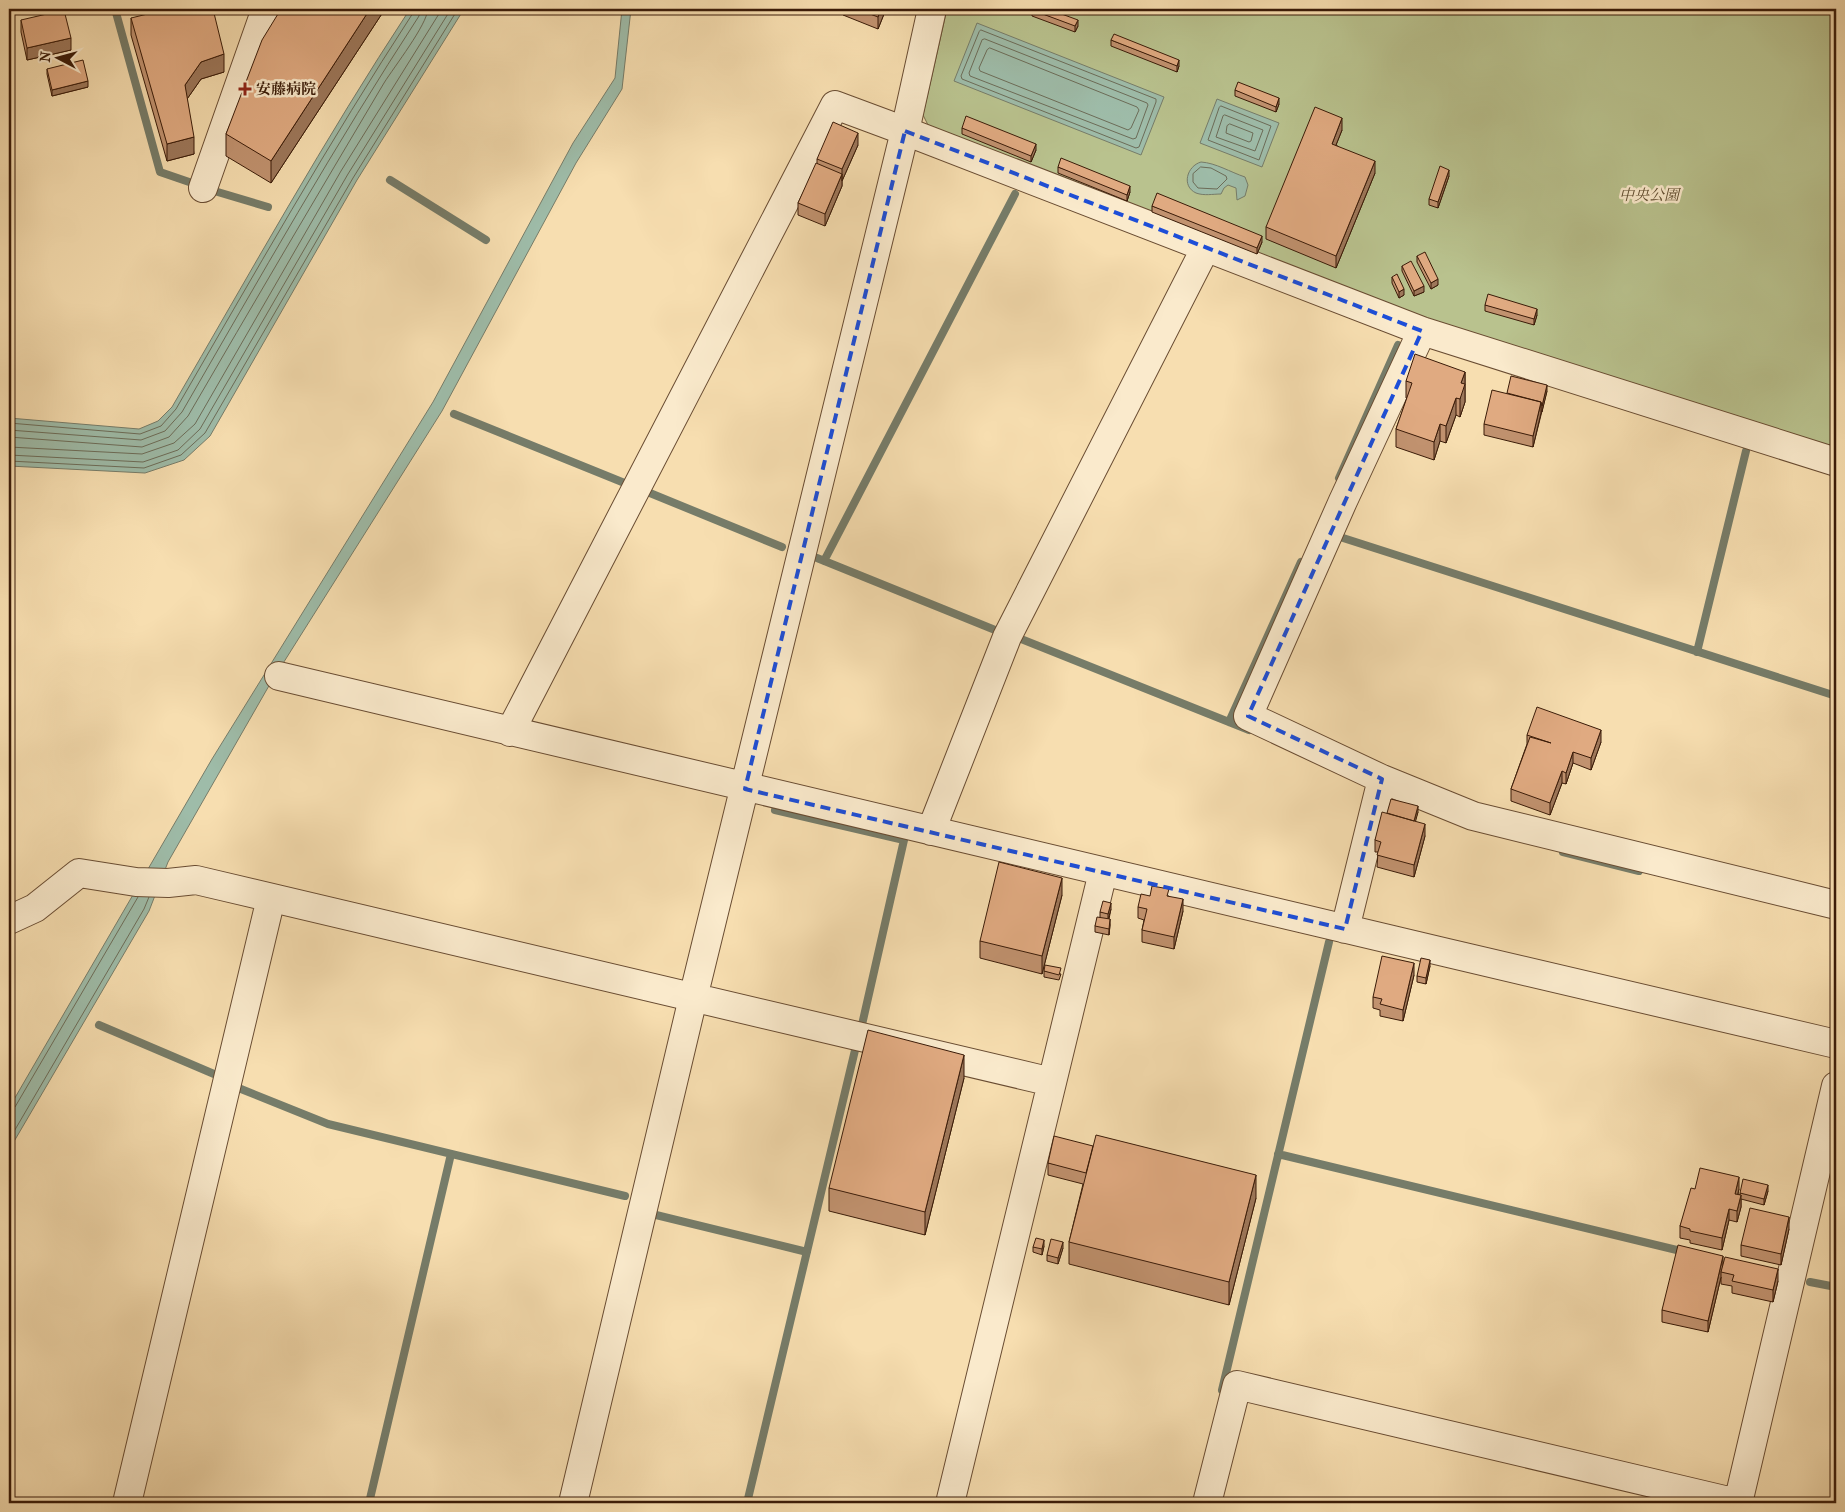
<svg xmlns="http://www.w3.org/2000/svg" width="1845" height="1512" viewBox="0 0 1845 1512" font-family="'IM FELL French Canon','Noto Serif JP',serif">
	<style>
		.green { fill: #b9c28e; stroke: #7a6e4b }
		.water { fill: #9ebca9; stroke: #767c69 }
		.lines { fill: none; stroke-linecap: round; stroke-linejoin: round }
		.shore { stroke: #6c6c58; stroke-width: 1 }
		.stream { stroke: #767c69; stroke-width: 8 }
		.minor-casing { stroke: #694c32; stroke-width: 30 }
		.tertiary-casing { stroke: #694c32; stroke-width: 30 }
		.minor { stroke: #faeacc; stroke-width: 28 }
		.tertiary { stroke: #faeacc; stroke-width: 28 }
		.wall { fill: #c1926f; stroke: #3a1b08 }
		.shaded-wall { fill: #9d775a; stroke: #3a1b08 }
		.building { fill: #e0aa81; stroke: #3a1b08 }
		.marked { fill: none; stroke: #1d4ed8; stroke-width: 4; stroke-dasharray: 10 6; stroke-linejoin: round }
		.poi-dot { fill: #8f2418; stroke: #faeacc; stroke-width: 2 }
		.labels { text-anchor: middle; stroke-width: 5; stroke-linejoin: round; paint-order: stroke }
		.poi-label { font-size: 15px; font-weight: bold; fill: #3a1b08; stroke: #faeacc; text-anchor: start }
		.park-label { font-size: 15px; font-style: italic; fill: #604d30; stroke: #faeacc }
	</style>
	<rect width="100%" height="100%" fill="#f7deb0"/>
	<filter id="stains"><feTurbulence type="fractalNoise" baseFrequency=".004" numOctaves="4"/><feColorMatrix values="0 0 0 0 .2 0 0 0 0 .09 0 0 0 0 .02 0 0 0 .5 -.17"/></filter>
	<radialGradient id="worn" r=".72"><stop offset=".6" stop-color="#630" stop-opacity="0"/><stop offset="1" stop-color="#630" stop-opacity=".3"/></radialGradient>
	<!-- green -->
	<path class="green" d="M947,9H1836V451L1380,303L928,125L923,115Z"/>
	<!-- water -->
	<path class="water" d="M410,9H464L357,180L210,436L184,460L145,473L9,466V418L139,429L158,421L172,407C250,273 325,138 410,9Z
		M622,9H631L622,89L576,163L442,411L270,684L168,862L149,911L9,1150V1108L212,759L433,402L573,143L615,78Z
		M977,23L1164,97L1141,155L954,81Z
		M1217,99L1279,123L1262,167L1200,143Z
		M1201,162C1216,163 1230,172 1245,177L1248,185L1245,196L1237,200L1236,188L1228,185L1224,188L1221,194C1213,194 1204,196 1196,193C1181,186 1187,166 1201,162Z"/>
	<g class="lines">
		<!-- shore -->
		<path class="shore" d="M981,30L1156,99V102L1139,147L1136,148L962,79L961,76L979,32Z
			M985,39L1147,103L1148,105L1136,138L1133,139L970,76L969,73L982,40Z
			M990,48L1137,107L1139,110L1131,128L1128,130L980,71L979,68L987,50Z
			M1221,106L1271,126L1259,160L1208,140L1219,108Z
			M1225,115L1263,130L1255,151L1216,137L1223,116Z
			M1230,124L1253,133L1251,141L1249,142L1226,133L1227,126Z
			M1201,167L1211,168L1226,176L1227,179L1217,189L1198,188L1193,182V174Z
			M9,423L140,434L161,426L176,409C253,276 329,142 413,13L414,9
			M9,430L141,440L165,431L182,412C259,279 335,145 419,16L420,9
			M9,437L142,447L169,437L188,416C253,304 318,194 384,83C394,67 427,25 428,9
			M9,447L142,454L174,443L195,424L341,171L442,9
			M9,455L143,462L178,450L200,429L348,174L451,9
			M9,461L144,468L181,455L205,433L353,178L458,9
			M9,1110L15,1107L138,897
			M9,1140L144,909L149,897"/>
		<!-- stream -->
		<path class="stream" d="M115,9L160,172L195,184
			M390,180L486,240
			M211,190L268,207
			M454,414L627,484
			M1339,478L1398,345
			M645,491L782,547
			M1340,537L1836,696
			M817,558L1000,632
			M824,561L1015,194
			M1016,637L1249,730
			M1697,652L1746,451
			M1229,722L1301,562
			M775,810L904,840L861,1029
			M1563,852L1639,871
			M99,1025L214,1074
			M241,1089L328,1124L625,1196
			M1278,1154L1685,1252
			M656,1215L807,1252
			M1810,1282L1836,1287
			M1222,1390L1329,942
			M369,1503L451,1154
			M747,1503L856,1046"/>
		<!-- minor casing -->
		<g class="minor-casing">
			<path id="minor" d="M203,188L266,9
				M279,676C798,802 1317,922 1836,1044
				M510,732L835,105L905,131L1422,331L1836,462
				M1382,779L1473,816L1836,905
				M931,831L1007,637L1206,247
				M9,920L35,908L79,873L136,882L168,883L196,880L1052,1082
				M1345,929L1382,779L1248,716L1343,501L1422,331
				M951,1499L1103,872
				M127,1503L271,898
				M573,1503L693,998L905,131
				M1207,1503L1237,1385L1737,1503
				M1738,1503L1836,1086"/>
		</g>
		<!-- tertiary casing -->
		<g class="tertiary-casing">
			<path id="tertiary" d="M905,131L932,9"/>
		</g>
		<!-- minor -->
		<use href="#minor" class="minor"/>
		<!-- tertiary -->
		<use href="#tertiary" class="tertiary"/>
	</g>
	<!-- wall -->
	<path class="wall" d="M281,9H385L271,183L226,156V134Z
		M843,9H886L878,29L843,15Z
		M1032,10L1078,26L1075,32L1032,16Z
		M131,18L224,72L201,79L187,99L194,154L167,161L131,35Z
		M21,20L71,50L27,60L21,32Z
		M1111,40L1179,66L1177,72L1111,46Z
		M47,69L88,87L52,96L47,74Z
		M1235,90L1279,104L1276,112L1235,96Z
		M962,128L1036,150L1031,162L962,134Z
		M1342,130L1336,145L1375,173L1336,268L1266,239V227Z
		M858,145L842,181V186L825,226L798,215V203L817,164V159Z
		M1058,167L1130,192L1127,201L1058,173Z
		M1449,176L1438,208L1429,205V199Z
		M1152,206L1262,242L1257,254L1152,212Z
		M1417,256L1438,285L1431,289L1417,262Z
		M1402,266L1424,292L1414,296L1402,271Z
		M1392,277L1404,295L1399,298L1392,283Z
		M1485,305L1537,315L1534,325L1485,311Z
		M1465,372V402L1460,417L1456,415L1446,443L1440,441L1434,460L1396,447V429L1407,398H1406V381Z
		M1547,391L1533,447L1484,435V424Z
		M1527,735L1601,742L1591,770L1573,763L1566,784L1562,783L1550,815L1511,801V789L1527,744Z
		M1418,812L1415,821L1425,836L1414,877L1377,867L1378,852H1375V840L1387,813Z
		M1062,895L1042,974L980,958V941Z
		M1150,896H1169L1183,911L1174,949L1142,942V930L1144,920L1138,918V907Z
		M1111,909L1109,919L1110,925L1109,935L1095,932V926L1100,917V912Z
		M1430,966L1426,984L1417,982V976Z
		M1044,971L1061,974L1059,980L1044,977Z
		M1414,975L1403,1021L1380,1016V1010L1373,1008V997Z
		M964,1078L925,1235L829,1211V1188Z
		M1048,1163L1256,1198L1229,1305L1069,1264V1242L1083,1184L1048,1175Z
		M1695,1189H1739L1738,1194L1740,1195V1193L1768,1191L1764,1205L1741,1199V1207L1737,1222L1729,1220L1722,1250L1690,1243V1240L1680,1238V1226Z
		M1789,1229L1781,1265L1741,1256V1245Z
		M1044,1246L1042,1255L1033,1252V1247Z
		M1063,1248L1058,1264L1047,1261V1255Z
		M1723,1262L1778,1281L1773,1302L1732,1293V1286L1721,1284V1277L1708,1332L1662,1322V1310Z"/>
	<!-- shaded-wall -->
	<path class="shaded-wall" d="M370,9H385L271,183V161Z
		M881,9H886L878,29V17Z
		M1078,20V26L1075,32V26Z
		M71,38V50L27,60V48Z
		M224,54V72L201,79L185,102V85L201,62Z
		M1179,60V66L1177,72V66Z
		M88,81V87L52,96V90Z
		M1279,98V104L1276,112V107Z
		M1342,118V130L1332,155V144Z
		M858,133V145L842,181V169Z
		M194,137V154L167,161V144Z
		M1036,144V150L1031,162V156Z
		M1375,161V173L1336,268V256Z
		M1449,170V176L1438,208V202Z
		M842,174V186L825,226V214Z
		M1130,186V192L1127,201V195Z
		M1262,236V242L1257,254V248Z
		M1438,279V285L1431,289V283Z
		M1424,286V292L1414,296V291Z
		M1404,289V295L1399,298V292Z
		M1537,309V315L1534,325V319Z
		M1465,372V402L1460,417V399L1461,383Z
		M1547,385V391L1542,412V406Z
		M1456,398V415L1446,443V426Z
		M1541,402V413L1533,447V436Z
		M1440,424V441L1434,460V442Z
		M1601,730V742L1591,770V758Z
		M1573,752V763L1566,784V773Z
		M1562,771V783L1550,815V803Z
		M1418,806V812L1413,831V826Z
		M1425,824V836L1414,877V865Z
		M1062,878V895L1042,974V956Z
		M1183,899V911L1174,949V937Z
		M1111,903V909L1108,920V914Z
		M1110,919V925L1109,935V929Z
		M1430,960V966L1426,984V978Z
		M1414,963V975L1403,1021V1010Z
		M964,1055V1078L925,1235V1212Z
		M1256,1175V1198L1229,1305V1282Z
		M1739,1177V1189L1735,1205V1194Z
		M1768,1185V1191L1764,1205V1199Z
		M1741,1195V1207L1737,1222V1211Z
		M1729,1209V1220L1722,1250V1238Z
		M1789,1217V1229L1781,1265V1254Z
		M1044,1240V1246L1042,1255V1249Z
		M1063,1242V1248L1058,1264V1258Z
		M1723,1256V1267L1721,1272V1277L1708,1332V1321Z
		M1778,1269V1281L1773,1302V1290Z"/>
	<!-- building -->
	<path class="building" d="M168,9H213L224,54L201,62L185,85L194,137L167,144L131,18Z
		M281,9H370L271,161L226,134L262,40Z
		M857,9H881L878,17Z
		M1032,9H1048L1078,20L1075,26L1032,10Z
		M64,10L71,38L27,48L21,20Z
		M1114,34L1179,60L1177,66L1111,40Z
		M83,60L88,81L52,90L47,69Z
		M1238,82L1279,98L1276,107L1235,90Z
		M1315,107L1342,118L1332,144L1375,161L1336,256L1266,227Z
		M966,116L1036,144L1031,156L962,128Z
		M833,122L858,133L842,169L817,159Z
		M1061,158L1130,186L1127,195L1058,167Z
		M816,163L842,174L825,214L798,203Z
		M1440,166L1449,170L1438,202L1429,199Z
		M1157,193L1262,236L1257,248L1152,206Z
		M1425,252L1438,279L1431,283L1417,256Z
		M1411,261L1424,286L1414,291L1402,266Z
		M1397,274L1404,289L1399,292L1392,277Z
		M1488,294L1537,309L1534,319L1485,305Z
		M1415,354L1465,372L1461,383L1465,384L1460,399L1456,398L1446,426L1440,424L1434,442L1396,429L1412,383L1406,381Z
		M1511,376L1547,385L1542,406L1541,402L1507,393Z
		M1492,390L1541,402L1533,436L1484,424Z
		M1537,707L1601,730L1591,758L1573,752L1566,773L1562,771L1550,803L1511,789L1530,737L1551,743L1527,735Z
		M1391,799L1418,806L1414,821L1387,813Z
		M1382,812L1425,824L1414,865L1377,855L1381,842L1375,840Z
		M999,862L1062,878L1042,956L980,941Z
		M1152,886L1169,889L1167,896L1183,899L1174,937L1142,930L1147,909L1138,907L1141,894L1150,896Z
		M1103,901L1111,903L1108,914L1100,912Z
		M1097,917L1110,919L1109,929L1095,926Z
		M1382,956L1414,963L1403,1010L1380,1004L1382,999L1373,997Z
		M1421,958L1430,960L1426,978L1417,976Z
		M1045,965L1061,968L1059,975L1044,971Z
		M868,1030L964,1055L925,1212L829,1188Z
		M1096,1135L1256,1175L1229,1282L1069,1242Z
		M1054,1136L1093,1146L1086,1173L1048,1163Z
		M1700,1168L1739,1177L1735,1194L1741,1195L1737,1211L1729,1209L1722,1238L1690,1231V1229L1680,1226L1691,1188L1695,1189Z
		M1743,1179L1768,1185L1764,1199L1740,1193Z
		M1750,1208L1789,1217L1781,1254L1741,1245Z
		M1036,1238L1044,1240L1042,1249L1033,1247Z
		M1051,1239L1063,1242L1058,1258L1047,1255Z
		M1678,1245L1723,1256L1708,1321L1662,1310Z
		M1725,1257L1778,1269L1773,1290L1732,1281L1734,1275L1721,1272Z"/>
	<!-- marked area -->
	<path class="marked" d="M905,131L1422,331L1248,716L1382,779L1345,929L745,789Z"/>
	<!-- markers -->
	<path class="poi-dot" d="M242.5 81.5h5v5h5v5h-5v5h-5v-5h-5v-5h5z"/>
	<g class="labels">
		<!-- poi labels -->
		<g class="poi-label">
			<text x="256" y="94">安藤病院</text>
		</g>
		<!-- park labels -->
		<g class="park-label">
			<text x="1649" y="200">中央公園</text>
		</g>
	</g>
	<!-- margin -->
	<rect width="1845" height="1512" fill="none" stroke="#f7deb0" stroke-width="30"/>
	<rect x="10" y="10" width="1825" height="1492" fill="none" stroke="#3a1b08" stroke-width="2.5"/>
	<rect x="15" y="15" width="1815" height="1482" fill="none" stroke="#3a1b08"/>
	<!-- north arrow -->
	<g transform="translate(58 58) rotate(276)" stroke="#faeacc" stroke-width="4" paint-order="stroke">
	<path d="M0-4L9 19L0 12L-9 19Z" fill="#3a1b08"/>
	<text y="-8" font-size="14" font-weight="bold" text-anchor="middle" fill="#3a1b08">N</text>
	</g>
	<rect width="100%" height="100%" filter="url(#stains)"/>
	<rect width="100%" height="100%" fill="url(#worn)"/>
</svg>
